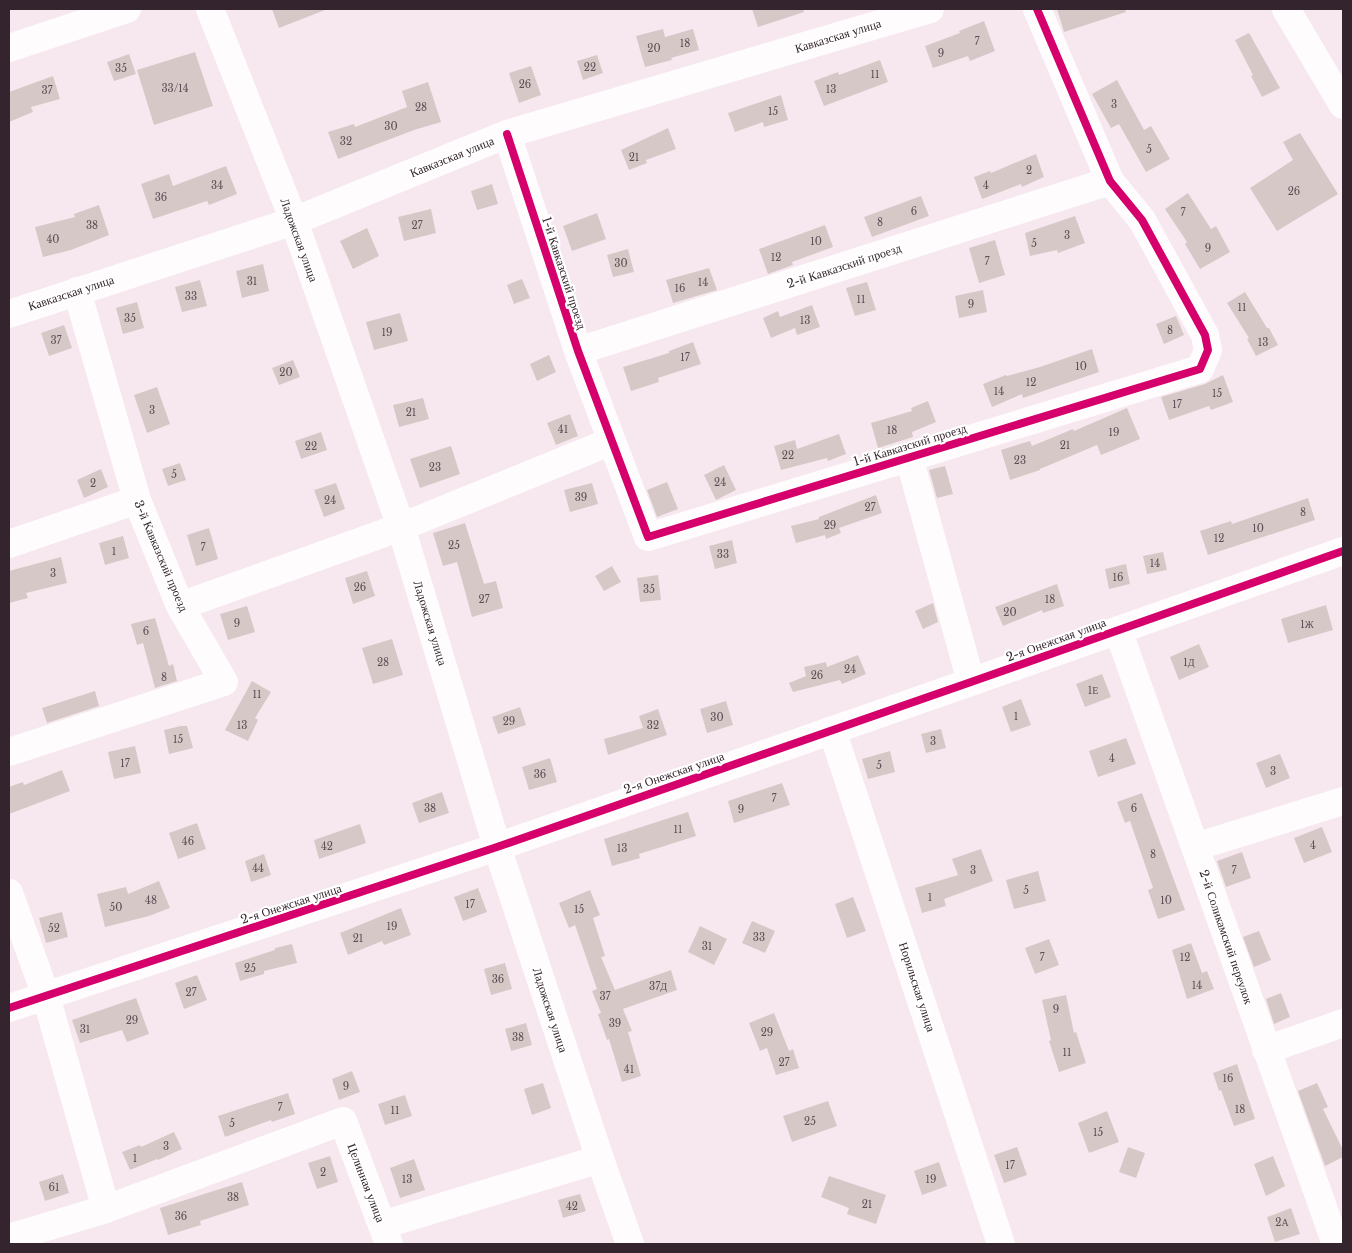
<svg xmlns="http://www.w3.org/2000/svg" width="1352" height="1253" viewBox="0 0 1352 1253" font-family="'Libre Baskerville',serif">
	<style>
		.building { fill: #d7c8c8 }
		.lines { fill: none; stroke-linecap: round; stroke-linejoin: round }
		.minor { stroke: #fefcfd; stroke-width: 28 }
		.major { stroke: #fefcfd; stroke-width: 28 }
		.cycleway-casing { stroke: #fff; stroke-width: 11 }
		.cycleway { stroke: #d6006c; stroke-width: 8 }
		.labels { text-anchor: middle; stroke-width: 4.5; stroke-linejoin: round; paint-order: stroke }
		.number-label { font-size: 10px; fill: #5d4d54 }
		.street-label { font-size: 12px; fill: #34242d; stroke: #fff }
	</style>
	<rect width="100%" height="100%" fill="#f7e8f0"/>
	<!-- building -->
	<path class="building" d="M272,9H325V10L279,28Z
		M752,9H803L804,12L758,27Z
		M1057,9H1125L1126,12L1064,32Z
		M984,21L995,51L970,61L968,56L933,68L925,46L960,33L959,31Z
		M663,29L665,37L693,29L699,50L671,58L672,60L645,67L636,36Z
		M1249,33L1280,88L1262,97L1251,76L1253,75L1235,40Z
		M195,52L213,106L154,125L137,70Z
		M129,54L136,74L114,81L107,62Z
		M597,55L603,73L583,80L577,61Z
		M880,60L888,82L824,106L814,81L838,72L839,75Z
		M531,66L541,95L519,103L509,73Z
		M53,76L60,99L31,107L33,112L9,122V92Z
		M1117,80L1144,130L1151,126L1170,159L1146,172L1119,124L1111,128L1092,94Z
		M428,82L441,122L414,130L338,159L328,132L354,124L355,127L407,107L402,91Z
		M781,95L788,120L764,127L763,122L735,132L728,113Z
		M668,128L676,149L646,160L647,163L629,170L621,150Z
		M1300,133L1338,194L1277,231L1250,188L1293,160L1283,142Z
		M1036,154L1044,177L1022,187L1021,184L982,199L974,177L990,171L991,173Z
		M226,166L237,194L209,205L207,201L153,219L141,184L169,174L173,186Z
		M492,184L498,204L477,210L471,191Z
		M1188,193L1211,229L1216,226L1230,252L1200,269L1185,244L1187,242L1165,209Z
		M921,196L929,216L872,237L864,217Z
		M99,205L109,235L71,250L43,257L35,227L75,217L74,214Z
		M431,209L436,233L404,241L398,217Z
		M597,213L606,239L572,251L563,226Z
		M1075,216L1085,243L1058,253L1057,250L1030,256L1025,233Z
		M825,225L833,247L792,262L793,265L768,274L759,249Z
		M367,228L379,256L353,269L340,241Z
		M995,240L1005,275L979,283L969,248Z
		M628,249L634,272L613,277L607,255Z
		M263,264L269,291L242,298L236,271Z
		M709,268L717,290L673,303L666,280Z
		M522,279L530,298L514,304L507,285Z
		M200,280L207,306L182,312L175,287Z
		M867,282L876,310L855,316L846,288Z
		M983,290L987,312L959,318L955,296Z
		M1245,292L1267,328H1269L1278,345L1256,356L1247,339L1249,338L1227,303Z
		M137,302L144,328L123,334L116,308Z
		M812,305L820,327L797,335L795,328L771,338L763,318L778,311L780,317Z
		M400,313L408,341L374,350L366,322Z
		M1176,316L1184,335L1164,344L1156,324Z
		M64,325L72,348L49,356L41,333Z
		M693,342L701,364L658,378L659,382L631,391L623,367L669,353V351Z
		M1092,349L1099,372L1023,398L1022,394L992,407L983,384L1006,375L1007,376L1040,367Z
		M549,355L556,372L537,381L530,364Z
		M293,360L300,377L279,385L272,368Z
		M1223,375L1233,402L1211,410L1209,406L1169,420L1161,397L1205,384Z
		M157,387L170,424L147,433L134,395Z
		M423,398L429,419L399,427L393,405Z
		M928,401L936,422L912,432L913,437L878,448L871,423L912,411L911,408Z
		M1127,408L1140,439L1101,455L1097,445L1040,469V470L1010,480L1001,450L1030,441L1032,446L1073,429L1074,431Z
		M570,414L578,436L556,445L547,423Z
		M321,432L327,450L301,459L295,441Z
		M839,434L846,454L828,461L827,458L781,470L774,446L795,440L797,449Z
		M451,446L460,474L420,488L410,459Z
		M180,463L186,480L168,486L162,469Z
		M724,465L736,490L716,500L704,475Z
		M945,466L953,494L937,498L929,470Z
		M101,469L108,487L84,498L77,480Z
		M667,482L678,509L657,517L647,490Z
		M336,483L345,509L324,517L314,490Z
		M592,483L598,504L570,512L564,490Z
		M876,495L882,513L839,528L841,533L826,539L825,535L796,543L791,526L819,519V517Z
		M1308,498L1315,520L1208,555L1200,531L1231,521L1232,524Z
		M465,523L484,584L496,581L503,608L472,617L457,562L443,566L433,533Z
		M209,528L218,559L196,566L187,535Z
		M123,536L129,558L105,565L99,543Z
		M732,540L737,563L715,569L709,546Z
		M1163,552L1167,570L1147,574L1143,556Z
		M61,557L67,583L26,593L28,598L9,603V571Z
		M1126,564L1130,584L1109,589L1105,569Z
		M612,566L621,582L604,591L595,576Z
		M367,571L375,596L353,604L345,578Z
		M658,575L661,600L640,602L637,578Z
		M1057,584L1064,606L1043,613L1042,610L1003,626L995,607Z
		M933,603L938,622L923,629L915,611Z
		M1326,605L1333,630L1288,643L1281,619Z
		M247,606L255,632L228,640L220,614Z
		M155,618L169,666L173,664L177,681L155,688L143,643L137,645L131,624Z
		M392,639L403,675L373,684L362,648Z
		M1199,644L1209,667L1179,680L1170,657Z
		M858,655L866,674L842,684L840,680L793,692L789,683L806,676L804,667L826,662L827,667Z
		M1102,674L1111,697L1085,707L1076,684Z
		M252,681L271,692L255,718L258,720L248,741L225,730Z
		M95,691L99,706L47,723L42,708Z
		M1021,699L1031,725L1011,732L1002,707Z
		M726,701L733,725L707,733L700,709Z
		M520,707L526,725L498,734L492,717Z
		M658,709L667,735L608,755L604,739L643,728L639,716Z
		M181,726H187L193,748L169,754L164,730Z
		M941,729L946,748L926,753L921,734Z
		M1126,738L1136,764L1098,777L1089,751Z
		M135,746L141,773L114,779L108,752Z
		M890,751L895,772L868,779L862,759Z
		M1280,754L1290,778L1266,788L1256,763Z
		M550,758L557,782L529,790L522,767Z
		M62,770L70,791L9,814V787L23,782L24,785Z
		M782,783L790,805L734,823L728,801Z
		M442,792L449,813L419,823L412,803Z
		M1142,793L1185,910L1158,919L1148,890L1153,888L1130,821L1125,823L1117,802Z
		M688,812L696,836L639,854L640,858L612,866L604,839Z
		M197,823L206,849L178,859L169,833Z
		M360,824L366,843L319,859L314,840Z
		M1322,827L1332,852L1304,863L1294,838Z
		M981,849L993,881L944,899L946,906L922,913L915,888L958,875L952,859Z
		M1242,852L1251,878L1226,887L1217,861Z
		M264,854L271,875L251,882L245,861Z
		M1038,871L1046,901L1014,909L1006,880Z
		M159,881L170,908L149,916L105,927L97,894L126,887L128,894Z
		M478,888L487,912L463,921L454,897Z
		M590,890L600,915L593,918L605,956L601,957L615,990L671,970L677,990L623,1009L632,1031L628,1032L641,1076L622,1082L609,1039L607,1040L598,1014L601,1013L592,991L597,989L575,925L569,928L559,903Z
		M853,897L866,931L847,938L835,904Z
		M401,908L411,935L384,945L382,941L348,955L340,933Z
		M62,912L68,937L46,943L39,918Z
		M752,921L775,931L765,953L742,943Z
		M700,926L727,939L714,965L688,952Z
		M1259,931L1271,960L1254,967L1243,937Z
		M1049,939L1059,965L1035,974L1025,948Z
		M1191,943L1202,973L1207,971L1214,989L1187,999L1172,950Z
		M292,944L297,963L264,971V974L240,981L235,963L275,950V948Z
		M505,963L512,989L491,995L484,969Z
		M197,975L207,1000L184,1009L175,983Z
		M1281,993L1290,1017L1274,1024L1266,999Z
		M1066,995L1074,1033L1076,1032L1086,1063L1059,1072L1049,1041L1051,1040L1042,1000Z
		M136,998L149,1034L127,1042L122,1030L80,1043L72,1020Z
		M774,1013L789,1051L793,1049L799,1068L776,1075L767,1048L760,1051L749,1023Z
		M526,1023L532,1045L511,1051L505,1029Z
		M1237,1064L1255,1119L1234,1126L1221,1090L1219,1091L1213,1073Z
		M352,1071L360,1092L339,1100L332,1079Z
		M543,1083L551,1108L532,1115L524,1089Z
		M1317,1083L1328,1107L1323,1109L1343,1150V1157L1325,1166L1298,1091Z
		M288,1093L295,1114L272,1122L271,1120L225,1137L218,1116Z
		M405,1095L412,1116L385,1125L378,1104Z
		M828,1101L837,1126L792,1142L783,1116Z
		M1107,1111L1119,1142L1089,1153L1078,1123Z
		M174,1132L182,1149L158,1160L157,1159L130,1170L122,1152L140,1145L141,1147Z
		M1017,1147L1027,1175L1004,1183L994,1155Z
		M1128,1147L1145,1153L1136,1178L1119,1172Z
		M330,1156L338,1182L317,1189L308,1163Z
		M1273,1156L1285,1186L1266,1196L1254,1164Z
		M414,1159L425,1190L400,1198L390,1168Z
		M939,1162L947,1186L922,1195L914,1171Z
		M63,1174L69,1193L45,1201L39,1182Z
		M829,1176L886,1195L876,1224L847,1214L849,1208L821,1197Z
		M242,1182L249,1205L200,1221L201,1225L168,1235L160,1208Z
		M580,1194L586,1211L563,1218L558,1200Z
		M1291,1208L1300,1234L1275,1242L1267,1217Z"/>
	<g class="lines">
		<!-- minor -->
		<path class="minor" d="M210,9L294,221L401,527L497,847L600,1159L630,1244
			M9,48L127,9
			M507,134L578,351L648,537L1200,369L1208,350L1205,335L1142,220L1110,181L1037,9
			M9,314L294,221L507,134L930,9
			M578,351L1110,181
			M909,457L971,682
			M9,544L137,500
			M180,606L401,527L612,441
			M1118,630L1336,1244
			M832,730L1001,1244
			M9,752L224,682L180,606L137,500L77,291
			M1195,847L1343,801
			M9,893L46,996L106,1209
			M9,1008L497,847L971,682L1343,551
			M1266,1050L1343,1023
			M382,1225L600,1159
			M9,1238L106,1209L343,1121L389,1244"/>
		<!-- major -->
		<path class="major" d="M1286,9L1343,105"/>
		<!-- cycleway casing -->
		<g class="cycleway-casing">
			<path id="cycleway" d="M507,134L578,351L648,537L1200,369L1208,350L1205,335L1142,220L1110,181L1037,9
				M9,1008L497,847L971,682L1343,551"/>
		</g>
		<!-- cycleway -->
		<use href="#cycleway" class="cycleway"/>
	</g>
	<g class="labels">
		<!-- number labels -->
		<g class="number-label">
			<text x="977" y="45">7</text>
			<text x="685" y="47">18</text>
			<text x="654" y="52">20</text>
			<text x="941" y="57">9</text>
			<text x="590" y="71">22</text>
			<text x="121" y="72">35</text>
			<text x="875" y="78">11</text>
			<text x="525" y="88">26</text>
			<text x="175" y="92">33/14</text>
			<text x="831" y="93">13</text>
			<text x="47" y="94">37</text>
			<text x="1114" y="108">3</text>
			<text x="421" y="111">28</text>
			<text x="773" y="115">15</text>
			<text x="391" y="130">30</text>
			<text x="346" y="145">32</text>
			<text x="1149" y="153">5</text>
			<text x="634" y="161">21</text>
			<text x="1029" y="174">2</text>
			<text x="217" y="189">34</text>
			<text x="986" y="189">4</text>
			<text x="1294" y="195">26</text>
			<text x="161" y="201">36</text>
			<text x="914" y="215">6</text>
			<text x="1183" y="216">7</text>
			<text x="880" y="226">8</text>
			<text x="92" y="229">38</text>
			<text x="417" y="229">27</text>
			<text x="1067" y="239">3</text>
			<text x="53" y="243">40</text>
			<text x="816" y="245">10</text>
			<text x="1034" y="247">5</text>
			<text x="1208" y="252">9</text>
			<text x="776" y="261">12</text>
			<text x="987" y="265">7</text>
			<text x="621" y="267">30</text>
			<text x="252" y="285">31</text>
			<text x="703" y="286">14</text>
			<text x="680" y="292">16</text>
			<text x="191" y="300">33</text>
			<text x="861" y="303">11</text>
			<text x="971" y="308">9</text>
			<text x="1242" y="311">11</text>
			<text x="130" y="322">35</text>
			<text x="805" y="324">13</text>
			<text x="1170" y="334">8</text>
			<text x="387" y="336">19</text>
			<text x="56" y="344">37</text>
			<text x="1263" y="346">13</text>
			<text x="685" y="361">17</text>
			<text x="1081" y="370">10</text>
			<text x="286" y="376">20</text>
			<text x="1031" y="386">12</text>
			<text x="999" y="395">14</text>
			<text x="1217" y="397">15</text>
			<text x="1177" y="408">17</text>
			<text x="152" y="414">3</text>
			<text x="411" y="416">21</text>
			<text x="563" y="433">41</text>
			<text x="892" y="434">18</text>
			<text x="1114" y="436">19</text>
			<text x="1065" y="449">21</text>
			<text x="311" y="450">22</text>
			<text x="788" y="459">22</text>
			<text x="1020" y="464">23</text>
			<text x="435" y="471">23</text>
			<text x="174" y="478">5</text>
			<text x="720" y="486">24</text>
			<text x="93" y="487">2</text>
			<text x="581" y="501">39</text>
			<text x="330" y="504">24</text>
			<text x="870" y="511">27</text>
			<text x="1303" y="516">8</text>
			<text x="830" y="529">29</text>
			<text x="1258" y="532">10</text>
			<text x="1219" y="542">12</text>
			<text x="454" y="549">25</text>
			<text x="203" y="551">7</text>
			<text x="114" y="555">1</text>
			<text x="723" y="558">33</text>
			<text x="1155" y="567">14</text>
			<text x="53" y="577">3</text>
			<text x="1118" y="581">16</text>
			<text x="360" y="591">26</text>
			<text x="649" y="593">35</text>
			<text x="484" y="603">27</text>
			<text x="1050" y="603">18</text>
			<text x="1010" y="616">20</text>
			<text x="237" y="627">9</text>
			<text x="1307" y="628">1Ж</text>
			<text x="146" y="635">6</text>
			<text x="383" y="666">28</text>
			<text x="1189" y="666">1Д</text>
			<text x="850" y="673">24</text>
			<text x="817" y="679">26</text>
			<text x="164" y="681">8</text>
			<text x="1093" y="694">1Е</text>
			<text x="257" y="698">11</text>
			<text x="1016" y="720">1</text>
			<text x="717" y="721">30</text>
			<text x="509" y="725">29</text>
			<text x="242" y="729">13</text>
			<text x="653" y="729">32</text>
			<text x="178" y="743">15</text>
			<text x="933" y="745">3</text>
			<text x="1112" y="762">4</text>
			<text x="125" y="767">17</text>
			<text x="879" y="769">5</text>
			<text x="1273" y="775">3</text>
			<text x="540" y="778">36</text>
			<text x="774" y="802">7</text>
			<text x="430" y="812">38</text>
			<text x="1134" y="812">6</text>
			<text x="741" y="813">9</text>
			<text x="678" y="833">11</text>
			<text x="188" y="845">46</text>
			<text x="1313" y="849">4</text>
			<text x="327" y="850">42</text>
			<text x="622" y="852">13</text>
			<text x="1153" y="858">8</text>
			<text x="258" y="872">44</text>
			<text x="973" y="874">3</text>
			<text x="1234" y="874">7</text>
			<text x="1026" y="894">5</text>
			<text x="930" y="901">1</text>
			<text x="151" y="904">48</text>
			<text x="1166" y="904">10</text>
			<text x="470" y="908">17</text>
			<text x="116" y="911">50</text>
			<text x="579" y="913">15</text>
			<text x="392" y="930">19</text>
			<text x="54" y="932">52</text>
			<text x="759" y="941">33</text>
			<text x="358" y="942">21</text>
			<text x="707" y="950">31</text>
			<text x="1042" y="961">7</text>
			<text x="1185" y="961">12</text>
			<text x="250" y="972">25</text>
			<text x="498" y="983">36</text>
			<text x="1197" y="989">14</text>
			<text x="658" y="990">37Д</text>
			<text x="191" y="996">27</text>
			<text x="605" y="1000">37</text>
			<text x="1056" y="1013">9</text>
			<text x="132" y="1024">29</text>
			<text x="615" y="1027">39</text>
			<text x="85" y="1033">31</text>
			<text x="767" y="1036">29</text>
			<text x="518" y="1041">38</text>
			<text x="1067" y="1056">11</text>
			<text x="784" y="1066">27</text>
			<text x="629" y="1073">41</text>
			<text x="1228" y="1082">16</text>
			<text x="346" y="1090">9</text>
			<text x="280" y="1111">7</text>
			<text x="1240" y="1113">18</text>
			<text x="395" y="1114">11</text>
			<text x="810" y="1125">25</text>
			<text x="232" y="1127">5</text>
			<text x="1098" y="1136">15</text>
			<text x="166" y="1150">3</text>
			<text x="135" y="1162">1</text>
			<text x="1010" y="1169">17</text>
			<text x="323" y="1176">2</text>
			<text x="407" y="1183">13</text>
			<text x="931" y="1183">19</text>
			<text x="54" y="1191">61</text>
			<text x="233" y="1201">38</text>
			<text x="867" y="1208">21</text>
			<text x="572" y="1210">42</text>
			<text x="181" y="1220">36</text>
			<text x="1282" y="1226">2А</text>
		</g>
		<!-- street labels -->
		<g class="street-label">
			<text transform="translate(838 36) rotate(-17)" y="4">Кавказская улица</text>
			<text transform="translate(452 157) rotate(-22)" y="4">Кавказская улица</text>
			<text transform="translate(299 240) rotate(70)" y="4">Ладожская улица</text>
			<text transform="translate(844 266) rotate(-18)" y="4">2-й Кавказский проезд</text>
			<text transform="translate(564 273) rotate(72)" y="4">1-й Кавказский проезд</text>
			<text transform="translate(71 293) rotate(-18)" y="4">Кавказская улица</text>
			<text transform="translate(910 445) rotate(-17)" y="4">1-й Кавказский проезд</text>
			<text transform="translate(161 556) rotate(67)" y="4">3-й Кавказский проезд</text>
			<text transform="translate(430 623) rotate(73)" y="4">Ладожская улица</text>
			<text transform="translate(1056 640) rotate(-20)" y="4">2-я Онежская улица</text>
			<text transform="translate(674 773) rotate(-19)" y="4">2-я Онежская улица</text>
			<text transform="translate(291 904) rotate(-18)" y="4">2-я Онежская улица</text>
			<text transform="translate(1226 937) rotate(71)" y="4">2-й Соликамский переулок</text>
			<text transform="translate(917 987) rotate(72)" y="4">Норильская улица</text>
			<text transform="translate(550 1010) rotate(72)" y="4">Ладожская улица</text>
			<text transform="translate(366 1183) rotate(69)" y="4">Целинная улица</text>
		</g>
	</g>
	<!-- border -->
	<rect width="1352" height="1253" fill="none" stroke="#34242d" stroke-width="20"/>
</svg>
